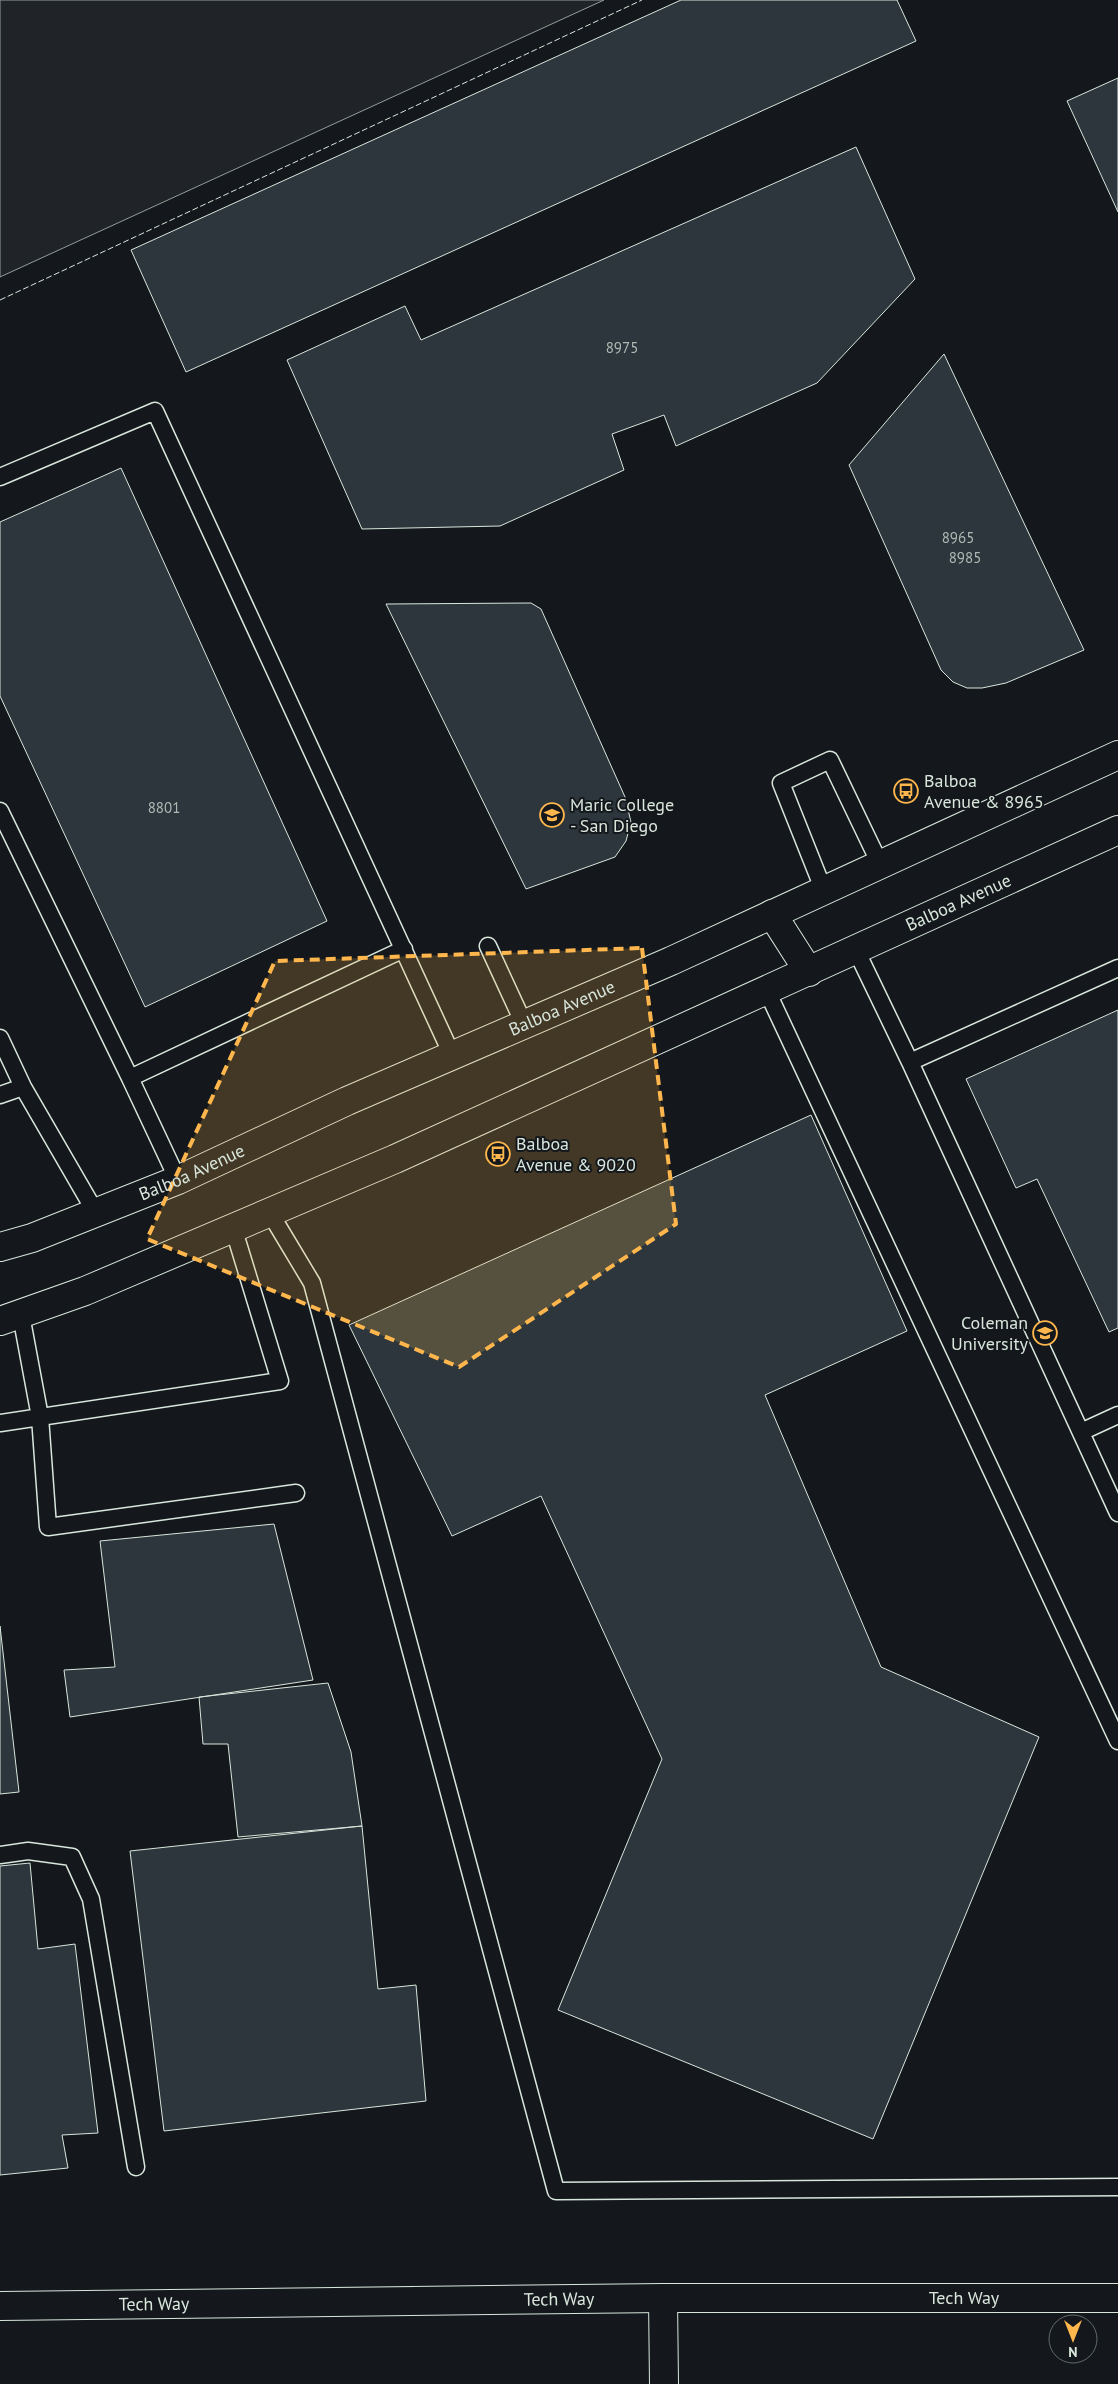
<svg xmlns="http://www.w3.org/2000/svg" width="1118" height="2384" viewBox="0 0 1118 2384" font-family="'PT Sans',sans-serif">
	<style>
		.green { fill: #202428; stroke: #939e99 }
		.building { fill: #2c363c; stroke: #d8e6dc }
		.lines { fill: none; stroke-linecap: round; stroke-linejoin: round }
		.service-casing { stroke: #d8e6dc; stroke-width: 19 }
		.tertiary-casing { stroke: #d8e6dc; stroke-width: 30 }
		.secondary-casing { stroke: #d8e6dc; stroke-width: 30 }
		.service { stroke: #14181c; stroke-width: 16 }
		.tertiary { stroke: #14181c; stroke-width: 28 }
		.secondary { stroke: #14181c; stroke-width: 28 }
		.fence { stroke: #d8e6dc; stroke-width: 1; stroke-dasharray: 6 2.5; stroke-linecap: butt }
		.marked { fill: #ffb74d; fill-opacity: 0.2; stroke: #ffb74d; stroke-width: 4; stroke-dasharray: 10 6; stroke-linejoin: round }
		.labels { text-anchor: middle; stroke-width: 4; stroke-linejoin: round; paint-order: stroke }
		.number-label { font-size: 15px; fill: #adbab4 }
		.poi-label { font-size: 18px; fill: #d8e6dc; stroke: #14181c; text-anchor: start }
		.street-label { font-size: 18px; fill: #d8e6dc; stroke: #14181c }
	</style>
	<rect width="100%" height="100%" fill="#14181c"/>
	<!-- green -->
	<path class="green" d="M0,0H604L0,277Z"/>
	<!-- building -->
	<path class="building" d="M681,0H897L916,41L186,372L131,250Z
		M1118,78V212L1067,101Z
		M856,147L915,279L817,383L676,446L664,415L612,434L624,470L500,526L362,529L287,360L405,306L421,340Z
		M944,354L1084,650L1006,683L982,688H967L953,682L941,670L849,465Z
		M121,468L327,921L145,1007L0,696V522Z
		M531,603L541,609L625,797L631,822L626,841L615,857L526,889L386,604Z
		M1118,1010V1328L1109,1332L1037,1179L1016,1188L966,1079Z
		M811,1115L907,1331L765,1395L881,1667L1039,1737L873,2139L558,2010L662,1759L541,1496L452,1536L349,1325Z
		M274,1524L313,1680L70,1717L64,1670L115,1667L100,1541Z
		M0,1626L19,1792L0,1794Z
		M328,1683L351,1752L362,1826L238,1837L228,1744H203L199,1697Z
		M362,1826L378,1989L416,1985L426,2101L164,2131L130,1851Z
		M30,1863L38,1949L75,1944L98,2133L62,2135L68,2168L0,2175V1866Z"/>
	<g class="lines">
		<!-- service casing -->
		<g class="service-casing">
			<path id="service" d="M0,477L155,411L452,1055
				M0,811L130,1078L404,949
				M824,891L781,783L830,760L880,864
				M488,946L524,1024
				M856,950L910,1062
				M1118,968L910,1062L1118,1513
				M767,991L1118,1741
				M0,1038L23,1087L0,1095
				M130,1078L178,1180
				M23,1087L96,1213
				M270,1213L312,1283L556,2191L1118,2187
				M21,1315L40,1417L48,1527L296,1493
				M0,1423L280,1381L233,1227
				M1081,1432L1118,1415
				M0,1855L28,1851L72,1857L91,1899L136,2167"/>
		</g>
		<!-- tertiary casing -->
		<g class="tertiary-casing">
			<g id="tertiary">
				<path d="M663,2298L664,2384"/>
				<path id="s1" d="M0,2306L663,2298H1118"/>
			</g>
		</g>
		<!-- secondary casing -->
		<g class="secondary-casing">
			<g id="secondary">
				<path d="M772,914L809,972"/>
				<path id="s2" d="M0,1247L32,1238L178,1180L347,1101L671,961L1118,755"/>
				<path id="s3" d="M0,1321L85,1291L395,1159L1118,830"/>
			</g>
		</g>
		<!-- service -->
		<use href="#service" class="service"/>
		<!-- tertiary -->
		<use href="#tertiary" class="tertiary"/>
		<!-- secondary -->
		<use href="#secondary" class="secondary"/>
		<!-- fence -->
		<path class="fence" d="M0,300L642,0"/>
	</g>
	<!-- marked area -->
	<path class="marked" d="M642,948L676,1224L459,1367L147,1239L275,961Z"/>
	<!-- icons -->
	<defs>
		<g id="bus-ring" transform="scale(1.25)"><circle r="9.5" fill="#14181c" stroke="#ffb74d" stroke-width="1.5"/><path d="M-5-6H5V4H4V6H2V4H-2V6H-4V4H-5ZM-3.5-4V0h7V-4ZM-3.5 1.2v1.5H-2V1.2ZM2 1.2v1.5H3.5V1.2Z" fill="#ffb74d"/></g>
		<g id="school-ring" transform="scale(1.25)"><circle r="9.5" fill="#14181c" stroke="#ffb74d" stroke-width="1.5"/><path d="M0-5L7-2L0 1L-7-2ZM-4 1L0 2.5L4 1V4Q0 6-4 4Z" fill="#ffb74d"/></g>
		<g id="university-ring" transform="scale(1.25)"><circle r="9.5" fill="#14181c" stroke="#ffb74d" stroke-width="1.5"/><path d="M0-5L7-2L0 1L-7-2ZM-4 1L0 2.5L4 1V4Q0 6-4 4Z" fill="#ffb74d"/></g>
	</defs>
	<g fill-rule="evenodd">
		<use href="#bus-ring" x="906" y="791"/>
		<use href="#school-ring" x="552" y="815"/>
		<use href="#bus-ring" x="498" y="1154"/>
		<use href="#university-ring" x="1045" y="1333"/>
	</g>
	<g class="labels">
		<!-- number labels -->
		<g class="number-label">
			<text x="622" y="353">8975</text>
			<text x="958" y="543">8965</text>
			<text x="965" y="563">8985</text>
			<text x="164" y="813">8801</text>
		</g>
		<!-- poi labels -->
		<g class="poi-label">
			<text x="924" y="787">Balboa<tspan x="924" dy="21">Avenue &amp; 8965</tspan></text>
			<text x="570" y="811">Maric College<tspan x="570" dy="21">- San Diego</tspan></text>
			<text x="516" y="1150">Balboa<tspan x="516" dy="21">Avenue &amp; 9020</tspan></text>
			<text x="1028" y="1329" text-anchor="end">Coleman<tspan x="1028" dy="21">University</tspan></text>
		</g>
		<!-- street labels -->
		<g class="street-label">
			<text dy="6" stroke="none"><textPath href="#s3" startOffset="1046">Balboa Avenue</textPath></text>
			<text dy="6" stroke="none"><textPath href="#s2" startOffset="611">Balboa Avenue</textPath></text>
			<text dy="6" stroke="none"><textPath href="#s2" startOffset="206">Balboa Avenue</textPath></text>
			<text dy="6" stroke="none"><textPath href="#s1" startOffset="964">Tech Way</textPath></text>
			<text dy="6" stroke="none"><textPath href="#s1" startOffset="559">Tech Way</textPath></text>
			<text dy="6" stroke="none"><textPath href="#s1" startOffset="154">Tech Way</textPath></text>
		</g>
	</g>
	<!-- north arrow -->
	<g transform="translate(1073 2339) rotate(180)"><circle r="24" fill="#14181c" stroke="#626a69"/>
	<path d="M0-4L9 19L0 12L-9 19Z" fill="#ffb74d"/>
	<text y="-8" font-size="14" font-weight="bold" text-anchor="middle" fill="#d8e6dc">N</text>
	</g>
</svg>
